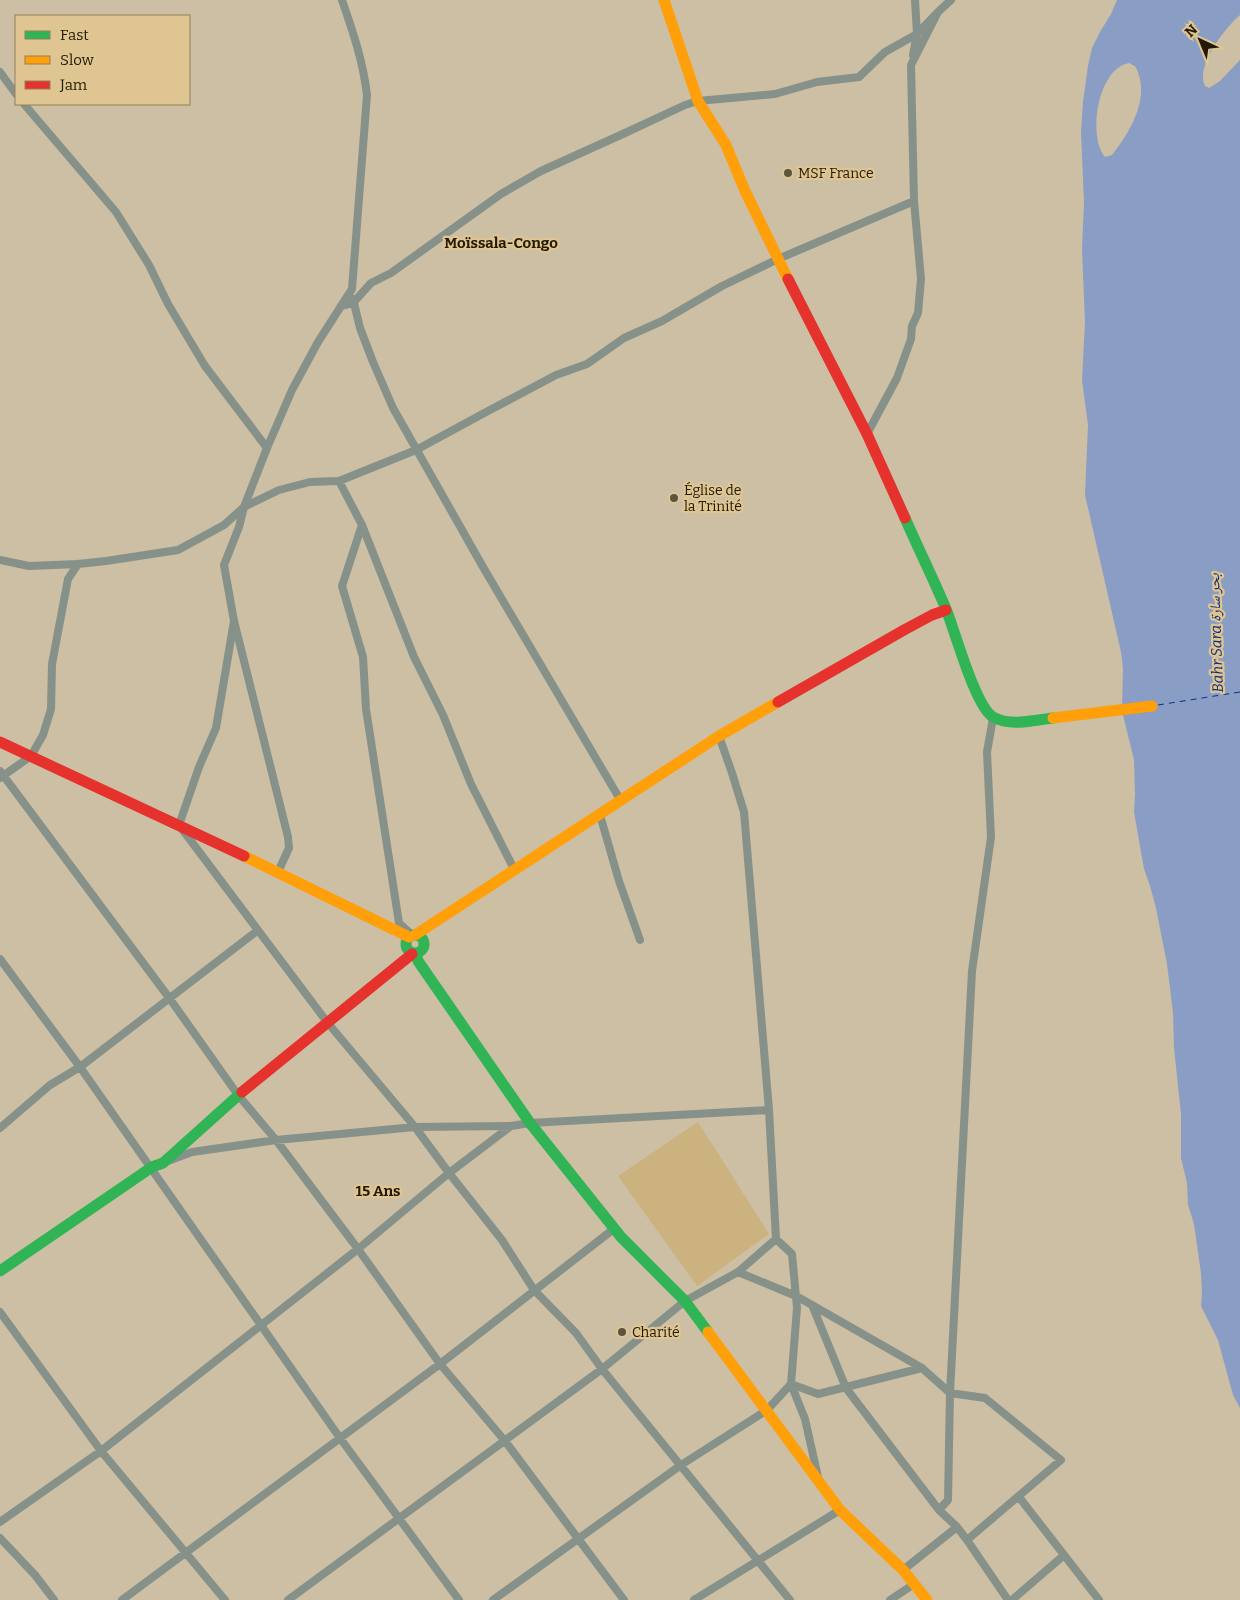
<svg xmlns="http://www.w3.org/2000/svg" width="1240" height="1600" viewBox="0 0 1240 1600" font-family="Bitter,'Noto Naskh Arabic',serif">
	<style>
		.green { fill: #cbb27e }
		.water { fill: #8a9dc4; fill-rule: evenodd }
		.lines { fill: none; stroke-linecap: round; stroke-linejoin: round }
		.ferry { stroke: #112e7d; stroke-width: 1; stroke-dasharray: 6 5; stroke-linecap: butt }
		.street { stroke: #86918a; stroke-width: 8 }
		.fast { stroke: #30b455; stroke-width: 11 }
		.slow { stroke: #ff9f0a; stroke-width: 11 }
		.jam { stroke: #e5322d; stroke-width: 11 }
		.poi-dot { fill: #5e533d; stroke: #dec592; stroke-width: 2 }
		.labels { text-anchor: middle; stroke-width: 4.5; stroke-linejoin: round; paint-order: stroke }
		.poi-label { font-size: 14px; fill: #231905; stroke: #dec592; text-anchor: start }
		.neighbourhood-label { font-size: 15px; font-weight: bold; fill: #231905; stroke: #dec592 }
		.water-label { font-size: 15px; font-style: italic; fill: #112e7d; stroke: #dec592 }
	</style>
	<rect width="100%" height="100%" fill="#ccbfa4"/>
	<!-- green -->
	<path class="green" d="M698,1122L769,1234L697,1286L618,1176Z"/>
	<!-- water -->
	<path class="water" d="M1117,0H1240V15C1225,28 1195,66 1205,86L1209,88L1220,81L1240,60V1408L1233,1395L1218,1340L1201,1306L1202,1293L1201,1273L1194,1224L1188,1205L1187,1183L1181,1158V1114L1174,1048L1173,1013L1167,964L1156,908L1150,886L1144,869L1134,812L1135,794L1134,760L1122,711L1123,669L1121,652L1085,495L1088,425L1082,380L1085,322L1082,249L1084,202L1081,132L1083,102L1088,66L1092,48L1100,32L1111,14ZM1129,63L1135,66C1152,96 1130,132 1112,155L1105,157C1087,136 1098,68 1129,63Z"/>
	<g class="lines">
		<!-- ferry -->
		<path class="ferry" d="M1158,705L1240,692"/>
		<!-- street -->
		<path class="street" d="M913,55L917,34L915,0
			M0,72L16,94
			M24,104L116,212L149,265L168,304L205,366L267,448
			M353,299L360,328L373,362L393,408L483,567L621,801
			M341,306L353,303L371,283L391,273L501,194L541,171L625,133L685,105L698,101L775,94L817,82L859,77L885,52L917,34L938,12
			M867,434L897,378L911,339L912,326L918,313L921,279L914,201L911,65L938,12L951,0
			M339,481L362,525L414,657L443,715L471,784L514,869
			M362,525L342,586L363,657L366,709L399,923L412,935
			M0,560L29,566L78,564L106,561L178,550L224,525L244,507L279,490L310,482L339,481L416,450L488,411L556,375L587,364L624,338L662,321L722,286L778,259L914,201
			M234,621L216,728L199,767L179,825L327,1022L415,1127L449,1173L502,1240L534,1290L576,1333L602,1369L790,1600
			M719,736L732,773L744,812L769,1110L776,1239L792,1254L797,1308L791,1384L805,1419L818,1477
			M0,771L170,999L238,1095L276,1140L358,1249L440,1364L505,1441L624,1600
			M0,778L31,756L43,735L51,709L52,664L68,579L78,564
			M600,815L619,881L640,940
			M278,872L289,848L288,837L234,621L224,565L239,527L244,507L267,448L292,390L318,342L352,289L367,95C363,61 353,32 342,0
			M0,959L80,1067L340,1438L459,1600
			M0,1128L50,1085L80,1067L257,931
			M168,1161L192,1152L276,1140L415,1127L511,1126L530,1123L769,1110
			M738,1272L796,1296L812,1305L922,1368L950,1393L985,1398L1061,1460L967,1540
			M812,1305L846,1388L939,1510L957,1527L967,1540L1008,1600
			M0,1312L101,1451L225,1600
			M1019,1497L1099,1600
			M939,1510L948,1500L950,1393L972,971L991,837L987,752L993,718
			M0,1522L101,1451L358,1249L449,1173L511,1126
			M0,1538L35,1575L54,1600
			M903,1570L957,1527
			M122,1600L440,1364L615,1228
			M288,1600L602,1369L685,1301L738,1272L776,1239
			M493,1600L681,1465L767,1410L791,1384L818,1394L922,1368
			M694,1600L840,1510
			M890,1600L914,1584
			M1012,1600L1063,1556"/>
		<!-- fast -->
		<path class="fast" d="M905,518C918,548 933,578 946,609C955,631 975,706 993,717C1011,727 1034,720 1053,718
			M406 944a9 9 0 1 1 18 0a9 9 0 1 1-18 0Z
			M416,954L418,961L530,1123L621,1237L685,1301L708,1332
			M0,1271L152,1167L163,1163L242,1092"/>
		<!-- slow -->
		<path class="slow" d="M664,0L698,101L726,145L745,191L788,279
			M1053,718L1152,706
			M244,856L409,937
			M415,935L719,736L778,702
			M708,1332L840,1510L903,1570L927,1600"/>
		<!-- jam -->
		<path class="jam" d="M788,279L867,434L905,518
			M778,702L904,630L932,615L946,610
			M0,742L244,856
			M242,1092L412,954"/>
	</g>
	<!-- markers -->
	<g class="poi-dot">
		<circle cx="788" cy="173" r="5"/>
		<circle cx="674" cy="498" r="5"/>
		<circle cx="622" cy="1332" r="5"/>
	</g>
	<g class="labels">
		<!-- poi labels -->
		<g class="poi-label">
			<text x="798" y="178">MSF France</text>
			<text x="684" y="495">Église de<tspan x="684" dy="16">la Trinité</tspan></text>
			<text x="632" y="1337">Charité</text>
		</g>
		<!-- neighbourhood labels -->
		<g class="neighbourhood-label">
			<text x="501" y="248">Moïssala-Congo</text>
			<text x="378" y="1196">15 Ans</text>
		</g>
		<!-- water labels -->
		<g class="water-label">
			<text transform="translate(1216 633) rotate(-92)" y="5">Bahr Sara بحر سارة</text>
		</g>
	</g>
	<!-- legend -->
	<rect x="15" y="15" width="175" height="90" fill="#dec592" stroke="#93805a"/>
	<rect x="25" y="31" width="25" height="8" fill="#30b455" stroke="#93805a"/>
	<text x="60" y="40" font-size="15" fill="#231905">Fast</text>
	<rect x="25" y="56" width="25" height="8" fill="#ff9f0a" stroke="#93805a"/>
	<text x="60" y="65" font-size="15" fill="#231905">Slow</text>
	<rect x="25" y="81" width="25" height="8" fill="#e5322d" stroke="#93805a"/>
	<text x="60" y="90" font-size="15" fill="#231905">Jam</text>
	<!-- north arrow -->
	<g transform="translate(1200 40) rotate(316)" stroke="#dec592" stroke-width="4" paint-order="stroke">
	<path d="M0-4L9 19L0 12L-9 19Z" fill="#231905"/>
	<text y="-8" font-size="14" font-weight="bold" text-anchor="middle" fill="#231905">N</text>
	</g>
</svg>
